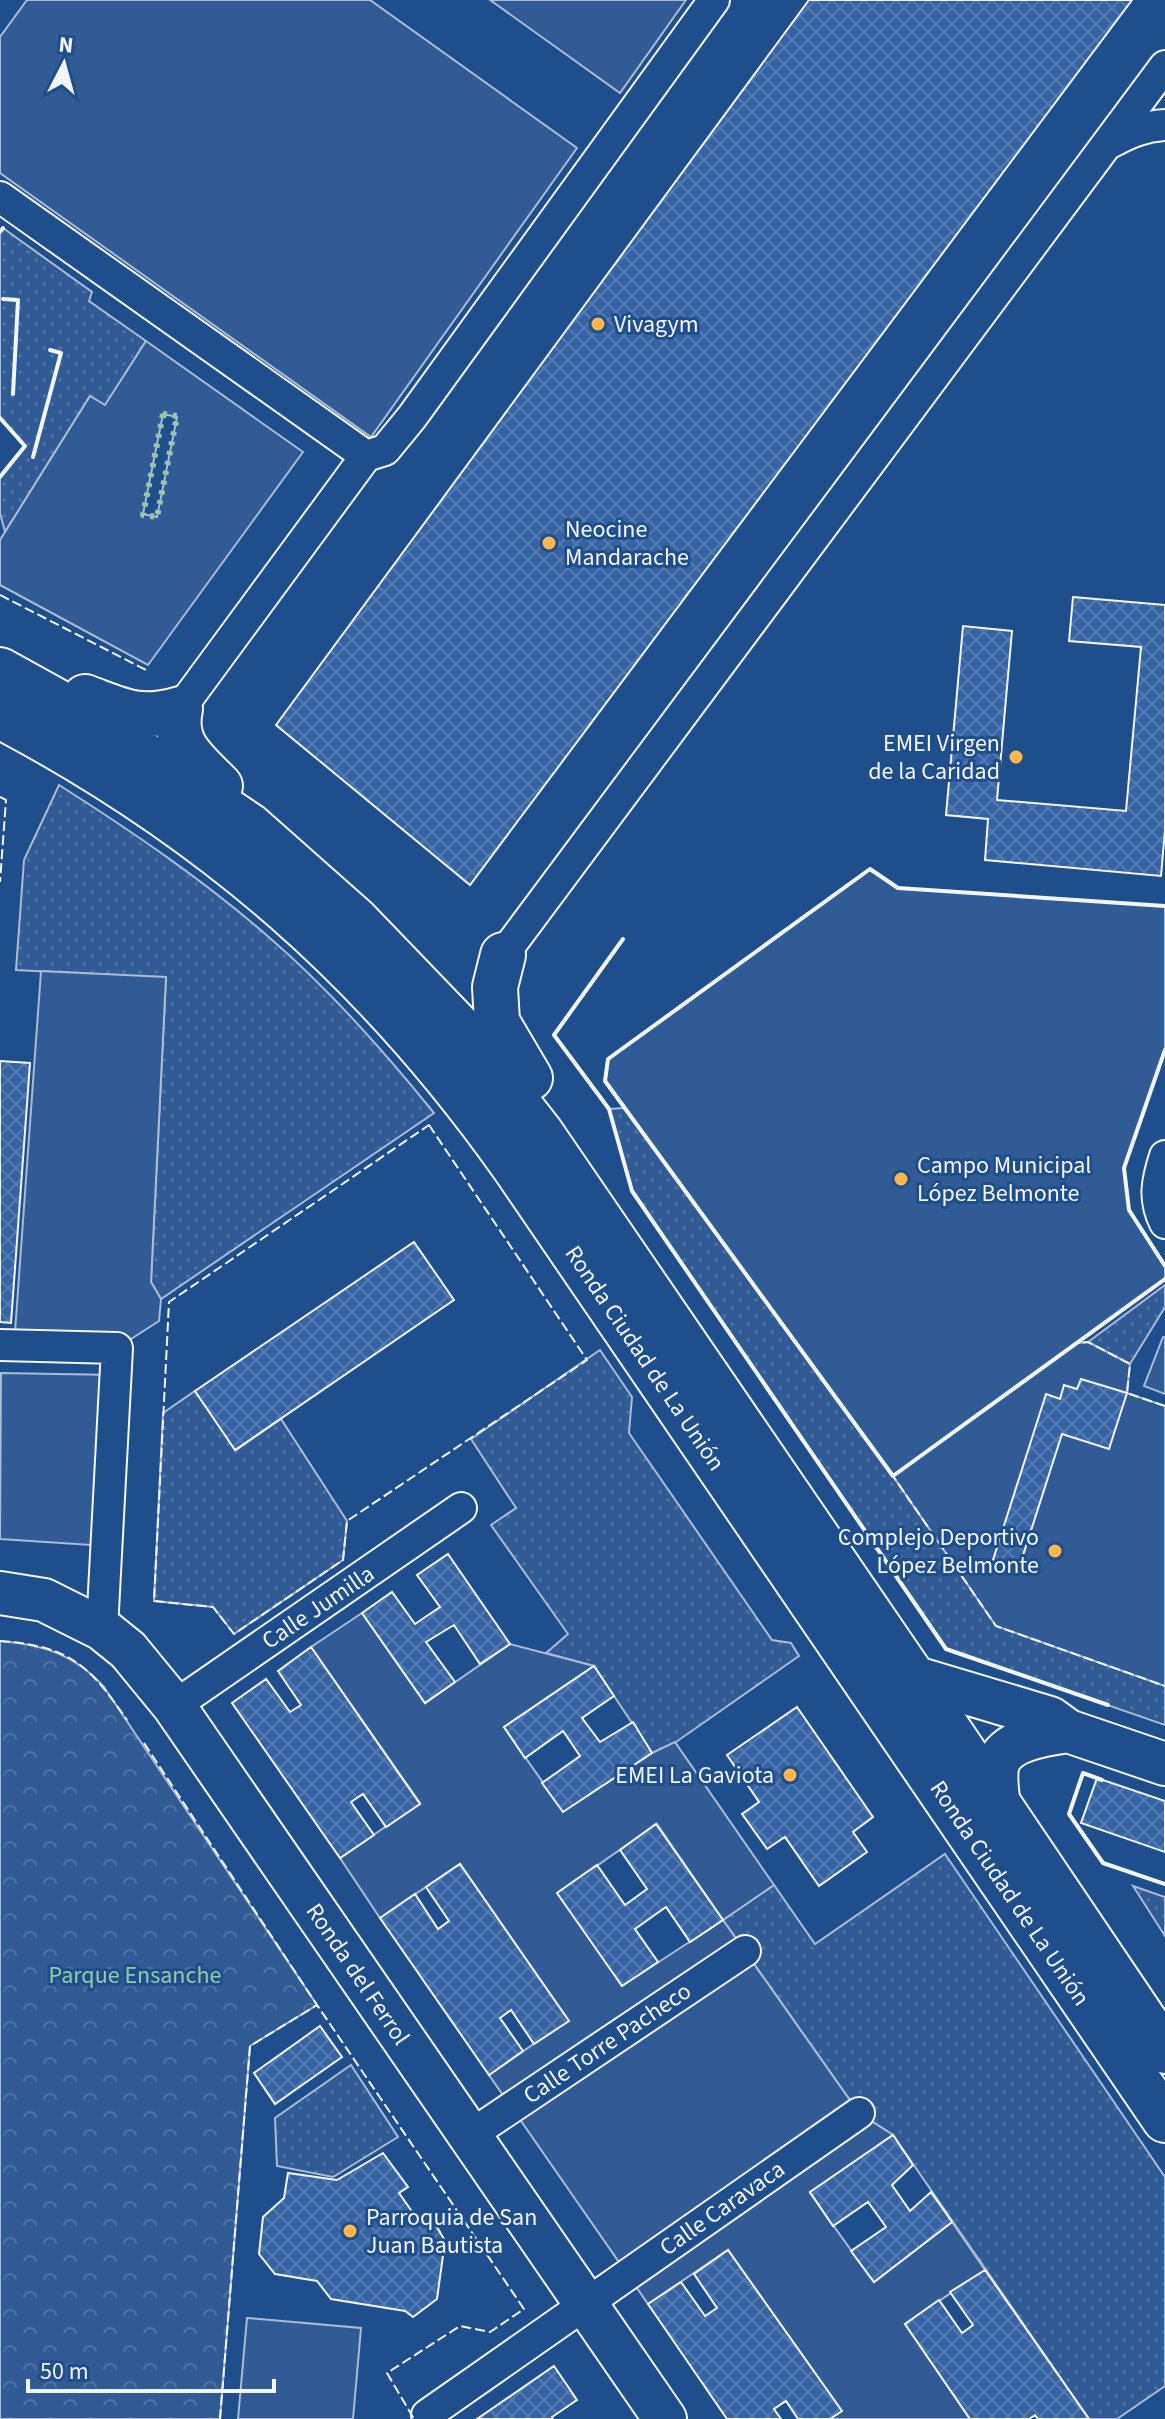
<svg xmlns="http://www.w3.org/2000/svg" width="1165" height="2419" viewBox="0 0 1165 2419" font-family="'Source Sans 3',sans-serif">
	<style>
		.grass { fill: url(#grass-dots); stroke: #a8bbd7; stroke-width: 2 }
		.forest { fill: url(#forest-crowns); stroke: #a8bbd7; stroke-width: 2 }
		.built { fill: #305b95; stroke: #a8bbd7; stroke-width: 2; fill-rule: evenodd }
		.building { fill: url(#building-cross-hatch); stroke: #f2f6ff; stroke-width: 2 }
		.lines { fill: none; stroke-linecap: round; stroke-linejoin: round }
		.street-casing { stroke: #f2f6ff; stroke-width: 34 }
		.secondary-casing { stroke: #f2f6ff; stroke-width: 46 }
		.primary-casing { stroke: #f2f6ff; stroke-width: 48 }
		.street { stroke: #1f4e8c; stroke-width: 30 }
		.secondary { stroke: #1f4e8c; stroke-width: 42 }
		.primary { stroke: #1f4e8c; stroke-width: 44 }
		.hedge { stroke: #97c8a6; stroke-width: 6; stroke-dasharray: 4 6; stroke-linecap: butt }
		.fence { stroke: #f2f6ff; stroke-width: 2; stroke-dasharray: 10 4; stroke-linecap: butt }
		.wall { stroke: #f2f6ff; stroke-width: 4 }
		.poi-dot { fill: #ffb74d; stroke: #1f4e8c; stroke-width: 3 }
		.labels { text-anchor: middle; stroke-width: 6; stroke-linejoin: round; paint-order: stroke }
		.poi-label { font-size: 24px; fill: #f2f6ff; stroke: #1f4e8c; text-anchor: start }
		.street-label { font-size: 24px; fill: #f2f6ff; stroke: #1f4e8c }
		.park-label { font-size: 24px; fill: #97c8a6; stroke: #1f4e8c }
	</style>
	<defs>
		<pattern id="grass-dots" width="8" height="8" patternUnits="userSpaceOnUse" patternTransform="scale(2)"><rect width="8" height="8" fill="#305b95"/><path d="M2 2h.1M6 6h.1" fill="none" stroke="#4e73a5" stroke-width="1.8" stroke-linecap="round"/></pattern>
		<pattern id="forest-crowns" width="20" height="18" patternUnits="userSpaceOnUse" patternTransform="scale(2)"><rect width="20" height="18" fill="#305b95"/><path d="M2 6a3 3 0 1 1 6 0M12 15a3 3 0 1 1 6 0" fill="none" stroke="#4e73a5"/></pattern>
		<pattern id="building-cross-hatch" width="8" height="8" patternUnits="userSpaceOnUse" patternTransform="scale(2)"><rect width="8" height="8" fill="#3563a3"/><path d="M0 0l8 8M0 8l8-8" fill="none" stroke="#537ab1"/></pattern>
	</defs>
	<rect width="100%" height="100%" fill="#1f4e8c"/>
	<!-- grass -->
	<path class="grass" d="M3,228L92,292L89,301L146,341L105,406L90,396L5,532L0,513V477L24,446L0,418V232Z
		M59,785C133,832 205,881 271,939C331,991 384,1051 434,1113L161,1299L151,1282L166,978L16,970L24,860Z
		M625,1108L893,1476L996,1625L1165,1686V1725L946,1649L632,1191L609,1109Z
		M1165,1285V1307L1130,1364L1088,1342Z
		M600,1350L632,1397L629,1433L772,1640L791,1643L799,1656L676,1742L652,1753L594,1666L546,1653L568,1634L491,1525L516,1508L471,1439Z
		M195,1391L236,1450L281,1419L347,1521L343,1560L234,1634L213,1607L154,1601L163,1413Z
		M945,1854L1165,2177V2386L1117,2419H1089L893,2135L859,2113L723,1920L774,1885L815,1944Z
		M1133,1886L1165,1897V1936Z
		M351,2065L398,2137L333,2177L277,2166L275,2118Z"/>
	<!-- forest -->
	<path class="forest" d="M0,1641C42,1644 76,1655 104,1687L317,2005L250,2046L220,2419H0Z"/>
	<!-- built -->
	<path class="built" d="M27,0H370L577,148L371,437L0,173V37Z
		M490,0H686L620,93Z
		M146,341L303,452L148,665L0,585V540L90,396L105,405ZM163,414L177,417L157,517L143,514Z
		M870,869L899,888L1165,906V1050L1124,1168L1129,1210L1165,1266V1279L1078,1343L1088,1342L1130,1364L1127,1393L1165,1406V1686L996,1626L893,1476L605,1081L608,1059Z
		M41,971L166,977L151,1282L161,1299L159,1321L117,1348L14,1346Z
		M1163,1337H1165V1394L1144,1386Z
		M1,1373L115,1375L106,1546L0,1539Z
		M362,1613L425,1703L510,1644L594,1666L504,1727L563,1811L652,1753L675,1742L774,1885L723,1920L859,2113L893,2135L810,2193L874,2282L952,2222L985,2270L905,2324L970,2419H830L841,2410L728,2250L648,2304L489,2075L568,2020L460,1864L380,1918L340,1858L420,1803L311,1647ZM657,1824L723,1920L622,1986L558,1893Z
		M247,2318L361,2328L353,2419H238Z"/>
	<!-- building -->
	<path class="building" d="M809,0H1132L470,885L276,725Z
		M1073,597L1165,605V830L1161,876L985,860L988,819L946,815L963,626L1012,631L997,800L1126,811L1141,647L1069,641Z
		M0,1061L30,1063L11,1323L0,1322Z
		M414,1242L454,1300L235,1450L195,1391Z
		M1081,1379L1127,1393L1109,1449L1062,1434L1019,1568L993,1560L1046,1394L1060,1399L1064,1385L1077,1389Z
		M448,1554L510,1644L480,1664L454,1625L426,1642L455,1682L425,1703L362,1613L392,1592L415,1624L440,1607L417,1575Z
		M311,1647L420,1804L386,1827L363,1794L351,1802L374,1835L340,1858L232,1703L266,1679L290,1712L301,1705L278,1671Z
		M594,1666L614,1696L582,1718L600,1742L633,1722L652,1753L563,1812L542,1783L580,1756L563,1731L525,1758L504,1727Z
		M797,1707L873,1817L853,1832L867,1852L819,1886L785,1837L767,1849L742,1814L759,1802L727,1755Z
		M1097,1778L1165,1801V1852L1081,1823Z
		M656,1824L723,1920L690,1942L666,1907L635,1929L658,1962L622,1986L557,1893L597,1865L625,1905L647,1889L620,1850Z
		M460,1864L569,2021L534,2044L511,2010L500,2018L523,2051L489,2075L380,1918L415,1894L438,1929L449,1921L426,1887Z
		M320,2026L342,2057L275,2104L254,2073Z
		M893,2135L913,2165L892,2185L910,2211L931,2192L952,2222L874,2282L851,2251L886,2227L868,2202L833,2226L810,2192Z
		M383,2153L408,2187L399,2193L418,2220L429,2213L445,2241L437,2299L413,2317L405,2311L331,2299L317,2281L275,2274L259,2254L263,2217L284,2198L288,2173L337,2180Z
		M728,2250L842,2411L830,2419H798L786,2401L774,2409L781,2419H727L648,2304L681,2282L705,2316L717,2308L694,2274Z
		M985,2270L1089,2419H1038L1035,2415L1029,2419H970L905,2324L939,2300L962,2333L973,2325L950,2292Z
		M554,2366L577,2400L552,2417L553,2419H477Z"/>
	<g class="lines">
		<!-- street casing -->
		<g class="street-casing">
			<path id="street" d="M1110,143C1128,133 1144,126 1165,125
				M0,197L366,456
				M180,709L366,456L385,450L412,417L714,0
				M503,955L1165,66
				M1165,1156C1157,1181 1153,1199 1165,1223
				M0,1345L117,1348L102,1629
				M174,1706L461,1508
				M469,2136L745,1951
				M430,2419L427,2415L859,2113"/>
		</g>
		<!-- secondary casing -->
		<g class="secondary-casing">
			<path id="secondary" d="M0,1593L44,1600L102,1629L128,1650L174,1706L665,2419
				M913,1677L1050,1718L1068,1731L1165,1764
				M999,1809C998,1795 994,1776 998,1763C1007,1739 1046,1734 1068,1731"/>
		</g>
		<!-- primary casing -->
		<g class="primary-casing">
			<path id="primary" d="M0,670L105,728L250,826L356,920L457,1025L541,1133L913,1677L1165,2051
				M85,697C123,711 139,721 180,709C172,746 197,762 220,786
				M0,716C214,829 376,971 515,1168L1165,2120
				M503,955L495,987L497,1022L530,1078"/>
		</g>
		<!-- street -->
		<use href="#street" class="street"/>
		<!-- secondary -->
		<use href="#secondary" class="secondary"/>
		<!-- primary -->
		<use href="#primary" class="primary"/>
		<!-- hedge -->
		<path class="hedge" d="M163,414L177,416L157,517L143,515Z"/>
		<!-- fence -->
		<path class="fence" d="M0,595L146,670
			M0,797L6,800L0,882
			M429,1125L587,1360L347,1521L343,1560L234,1634L213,1607L154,1601L169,1302Z
			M1165,1406L1127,1393L1130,1364L1088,1342L1077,1343L893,1476L996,1626L1165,1686
			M0,1641C70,1646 89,1665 127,1720
			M144,1743L317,2005L524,2309L490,2332L460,2326L387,2373L414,2419
			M220,2419L250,2046L317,2005"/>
		<!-- wall -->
		<path class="wall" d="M0,232L3,228
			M3,299L18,300L13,394
			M0,418L25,446L0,477
			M33,457L61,353L50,350
			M1165,906L898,888L870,869L608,1059L605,1081L893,1476L1165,1279
			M623,939L554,1035L609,1109L632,1191L946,1649L1108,1705
			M1165,1050L1124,1168L1129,1210L1165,1266
			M1102,1780L1083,1773L1069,1814L1103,1863L1165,1884"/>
	</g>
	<!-- markers -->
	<g class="poi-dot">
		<circle cx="598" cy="324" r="8"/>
		<circle cx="549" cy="543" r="8"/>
		<circle cx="1016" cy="757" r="8"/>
		<circle cx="901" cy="1179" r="8"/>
		<circle cx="1055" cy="1551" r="8"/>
		<circle cx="790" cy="1775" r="8"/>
		<circle cx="350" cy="2231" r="8"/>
	</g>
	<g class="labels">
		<!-- poi labels -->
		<g class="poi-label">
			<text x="614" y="332">Vivagym</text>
			<text x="565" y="537">Neocine<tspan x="565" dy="28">Mandarache</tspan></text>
			<text x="1000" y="751" text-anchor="end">EMEI Virgen<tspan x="1000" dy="28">de la Caridad</tspan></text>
			<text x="917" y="1173">Campo Municipal<tspan x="917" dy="28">López Belmonte</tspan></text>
			<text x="1039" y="1545" text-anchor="end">Complejo Deportivo<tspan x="1039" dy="28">López Belmonte</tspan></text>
			<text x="774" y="1783" text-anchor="end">EMEI La Gaviota</text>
			<text x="366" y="2225">Parroquia de San<tspan x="366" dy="28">Juan Bautista</tspan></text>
		</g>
		<!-- street labels -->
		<g class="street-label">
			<text transform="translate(645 1358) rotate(56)" y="8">Ronda Ciudad de La Unión</text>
			<text transform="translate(318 1607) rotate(-34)" y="8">Calle Jumilla</text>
			<text transform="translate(1010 1893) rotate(56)" y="8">Ronda Ciudad de La Unión</text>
			<text transform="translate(358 1974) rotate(56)" y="8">Ronda del Ferrol</text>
			<text transform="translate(607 2043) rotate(-34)" y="8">Calle Torre Pacheco</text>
			<text transform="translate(722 2208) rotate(-35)" y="8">Calle Caravaca</text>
		</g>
		<!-- park labels -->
		<g class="park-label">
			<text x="135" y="1983">Parque Ensanche</text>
		</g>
	</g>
	<!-- north arrow -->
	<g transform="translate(64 64) rotate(6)" stroke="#1f4e8c" stroke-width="6" paint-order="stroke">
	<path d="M0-6L14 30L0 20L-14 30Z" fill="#f2f6ff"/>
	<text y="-12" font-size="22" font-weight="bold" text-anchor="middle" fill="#f2f6ff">N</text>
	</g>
	<!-- scale -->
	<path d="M28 2379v12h246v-12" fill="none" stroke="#f2f6ff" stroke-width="4"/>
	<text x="40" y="2379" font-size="24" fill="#f2f6ff" stroke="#1f4e8c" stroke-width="6" paint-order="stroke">50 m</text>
</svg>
